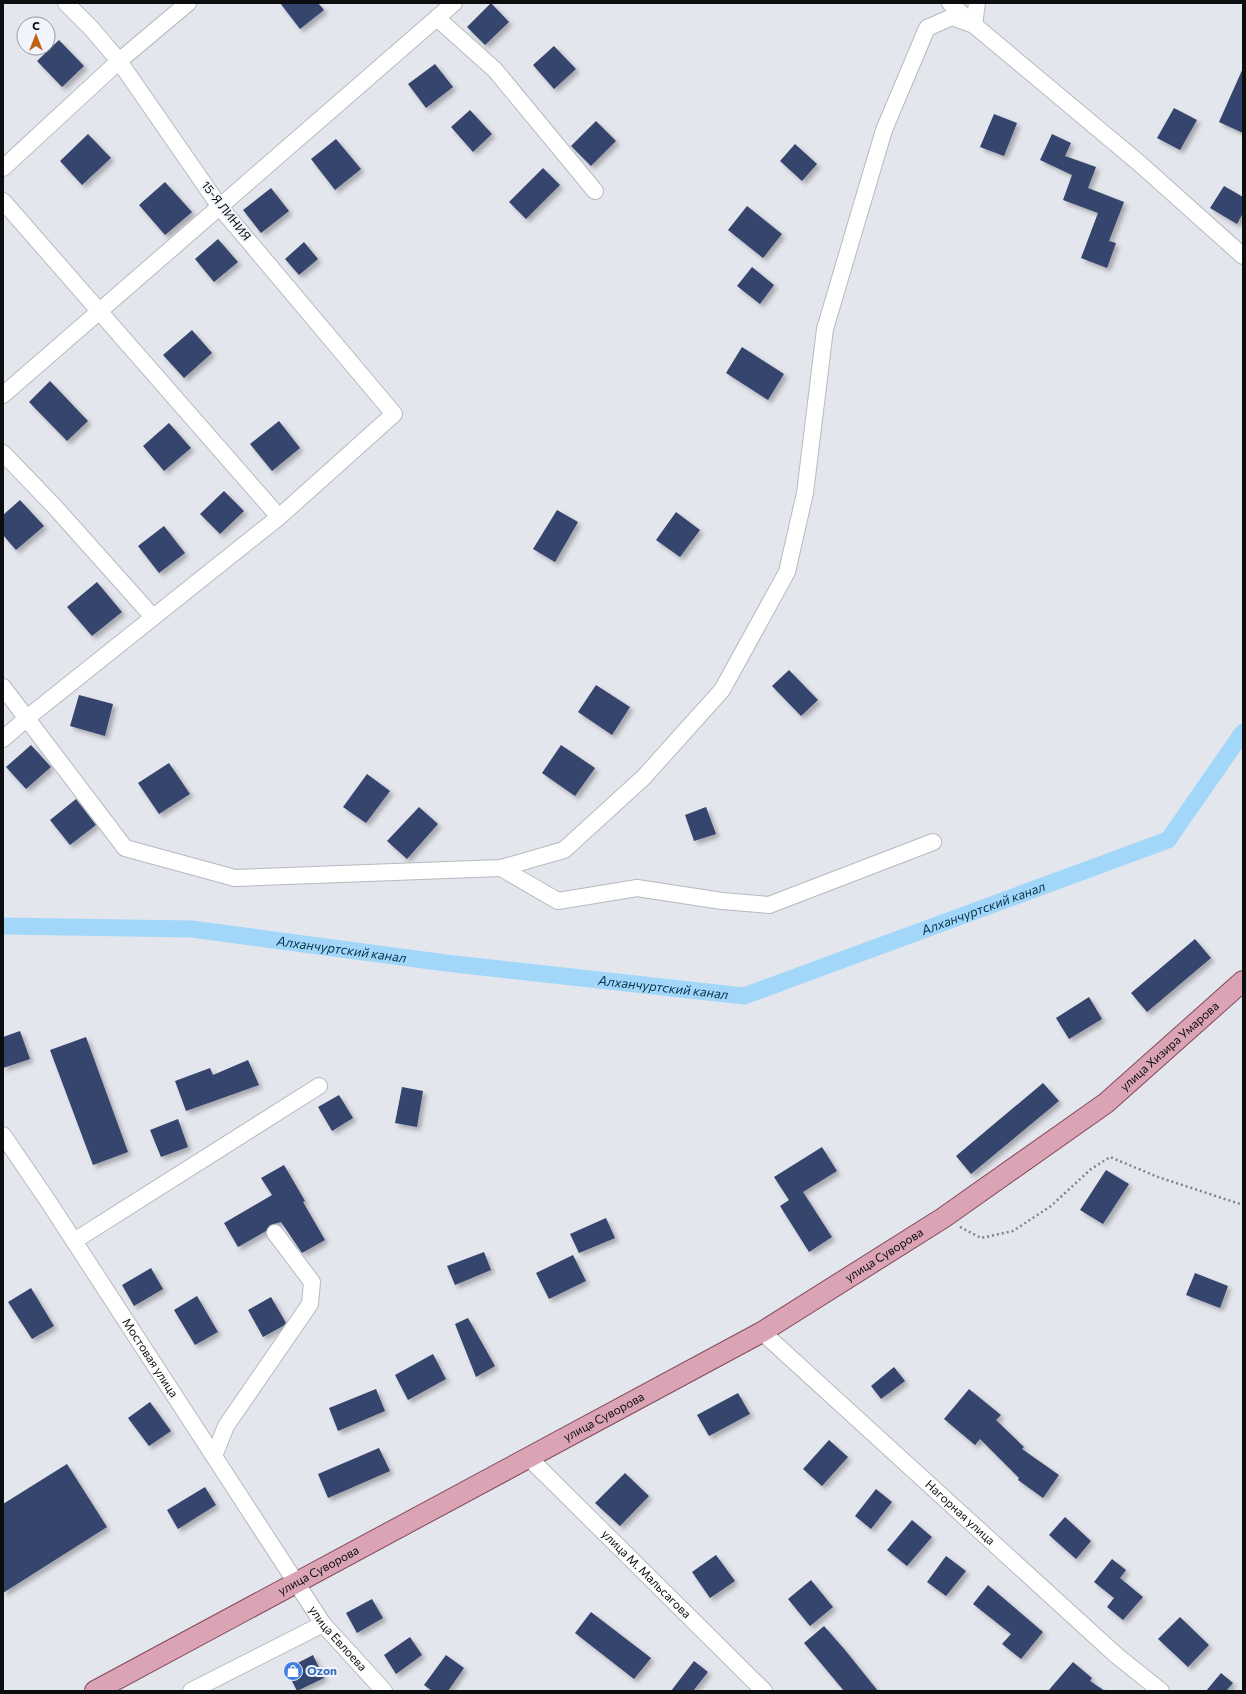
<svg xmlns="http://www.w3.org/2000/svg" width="1246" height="1694" viewBox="0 0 1246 1694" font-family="Commissioner,sans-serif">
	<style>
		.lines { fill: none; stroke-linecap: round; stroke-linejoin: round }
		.canal { stroke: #a2d7f9; stroke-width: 17 }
		.building { fill: #36446d; filter: url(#shadow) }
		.minor-casing { stroke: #b6b9bf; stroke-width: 18 }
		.major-casing { stroke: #82485b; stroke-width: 22 }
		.path { stroke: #808286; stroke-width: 2.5; stroke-dasharray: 2 3; stroke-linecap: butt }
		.minor { stroke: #fff; stroke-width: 16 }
		.major { stroke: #daa4b5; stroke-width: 20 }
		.labels { text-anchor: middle; stroke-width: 4; stroke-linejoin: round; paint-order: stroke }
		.street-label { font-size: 12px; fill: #0c0d0f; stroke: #f1f4fa }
		.shop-label { font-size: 12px; font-weight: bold; fill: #366cbe; stroke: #f1f4fa; text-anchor: start }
		.water-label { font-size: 13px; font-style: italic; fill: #053249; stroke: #f1f4fa }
	</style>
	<defs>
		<filter id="shadow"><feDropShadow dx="3.5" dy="3.5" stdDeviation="2" flood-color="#0004"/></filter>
	</defs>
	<rect width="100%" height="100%" fill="#e4e6ed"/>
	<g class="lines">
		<!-- canal -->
		<path class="canal" id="s1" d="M3,926L192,929L446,963L744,996L1168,840L1243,732"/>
	</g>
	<!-- building -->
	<path class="building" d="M280,3H318L324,10L300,29Z
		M491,3L509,22L485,45L467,27Z
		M59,40L84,66L62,87L37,61Z
		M554,46L576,69L554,89L533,65Z
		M435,64L453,87L426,108L408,84Z
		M1243,68V133L1219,122Z
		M1174,108L1197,120L1180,150L1157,138Z
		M470,110L492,134L473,152L451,127Z
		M994,114L1017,123L1004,156L980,147Z
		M596,121L616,141L591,166L571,146Z
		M88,134L111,158L82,185L60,161Z
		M1052,134L1071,143L1065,156L1096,167L1088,188L1124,202L1109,241L1116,243L1107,268L1081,258L1098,213L1063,200L1072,175L1040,160Z
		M336,139L361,169L335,190L311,159Z
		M795,144L817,164L802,181L780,161Z
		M543,168L560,185L526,219L509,202Z
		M165,182L192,212L165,235L139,205Z
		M1224,186L1243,197V213L1237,224L1210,208Z
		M271,188L289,211L261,233L243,210Z
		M747,206L782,234L763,258L728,230Z
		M218,239L238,262L214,282L195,259Z
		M304,242L318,259L299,275L285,259Z
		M752,267L774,285L760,304L737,286Z
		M192,330L212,353L184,378L163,355Z
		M742,347L784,374L768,400L726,373Z
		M50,381L88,421L67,441L29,402Z
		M279,421L300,448L272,471L250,444Z
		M169,423L191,448L164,471L143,446Z
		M224,491L244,511L220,534L200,514Z
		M20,500L44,526L16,550L3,535V515Z
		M557,510L578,522L555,562L533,549Z
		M676,512L700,530L680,557L656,540Z
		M164,526L185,553L159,573L138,546Z
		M97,582L122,612L92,636L67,607Z
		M789,670L818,700L801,716L772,686Z
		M596,685L630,707L612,735L578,712Z
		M79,695L113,704L105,736L70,726Z
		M31,745L51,767L26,789L6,767Z
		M561,745L595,768L575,796L542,773Z
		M169,763L190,794L159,814L138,783Z
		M367,774L390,791L366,823L343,807Z
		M76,799L96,825L70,845L50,820Z
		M419,807L438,824L407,859L387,841Z
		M706,807L716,834L694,841L685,815Z
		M1195,939L1211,958L1147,1012L1131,993Z
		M1089,997L1102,1019L1069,1039L1056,1018Z
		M20,1031L30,1059L3,1068V1037Z
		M86,1037L128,1152L93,1165L50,1050Z
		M248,1060L259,1085L186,1111L175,1081L210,1068L213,1075Z
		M1043,1083L1059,1101L971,1174L956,1156Z
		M402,1087L423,1091L417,1127L395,1123Z
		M339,1095L353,1118L332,1131L318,1107Z
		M178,1119L188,1147L161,1157L150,1130Z
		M822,1147L837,1171L803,1192L832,1237L809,1252L780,1206L789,1200L774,1177Z
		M284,1165L305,1201L303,1202L325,1240L302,1253L281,1222L270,1225L266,1231L238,1247L224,1223L272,1195L261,1178Z
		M1106,1170L1129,1184L1103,1224L1080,1210Z
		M606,1218L615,1238L579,1253L570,1234Z
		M484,1252L491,1270L455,1285L447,1266Z
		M573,1255L586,1281L549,1299L536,1273Z
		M151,1268L163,1289L134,1306L122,1285Z
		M1195,1273L1228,1286L1220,1308L1186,1295Z
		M31,1288L54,1326L32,1339L8,1302Z
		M197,1296L218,1332L195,1345L174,1310Z
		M271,1297L286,1323L283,1326L263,1337L248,1310Z
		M468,1318L495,1366L476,1377L455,1324Z
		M433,1354L446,1379L408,1400L395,1375Z
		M894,1367L905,1381L881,1399L871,1386Z
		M376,1389L385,1411L338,1431L329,1408Z
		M969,1389L1001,1415L996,1420L1024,1447L1022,1449L1059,1475L1043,1498L1018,1480L1019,1478L980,1439L975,1445L944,1419Z
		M738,1393L750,1414L709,1436L697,1415Z
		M150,1402L171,1431L149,1446L128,1418Z
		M829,1440L848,1457L822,1486L803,1469Z
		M379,1448L390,1471L328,1498L318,1474Z
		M67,1464L107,1527L3,1593V1504Z
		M625,1473L649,1496L620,1526L595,1503Z
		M205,1487L216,1505L178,1529L167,1510Z
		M876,1489L892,1502L871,1529L855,1516Z
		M1065,1517L1091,1541L1076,1559L1049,1535Z
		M912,1520L932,1537L907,1566L887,1550Z
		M716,1555L735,1581L710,1598L692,1572Z
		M946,1556L966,1571L946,1596L927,1582Z
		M1112,1559L1126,1570L1120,1578L1143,1597L1123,1620L1107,1607L1114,1598L1094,1582Z
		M811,1580L833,1607L810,1626L788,1599Z
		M988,1585L1043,1632L1021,1659L1002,1644L1011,1634L973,1604Z
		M372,1599L383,1618L357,1633L346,1613Z
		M591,1612L651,1658L634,1679L575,1633Z
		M1180,1617L1209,1645L1188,1667L1158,1639Z
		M824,1626L845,1650L878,1691H844L804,1643Z
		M410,1637L422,1655L396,1674L384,1655Z
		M313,1655L324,1678L297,1691L286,1669Z
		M446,1655L464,1668L448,1691H432L424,1685Z
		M694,1661L708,1672L693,1691H671Z
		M1073,1662L1092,1678L1090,1681L1105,1691H1048Z
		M1221,1673L1233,1683L1226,1691H1206Z"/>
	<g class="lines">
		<!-- minor casing -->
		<g class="minor-casing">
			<g id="minor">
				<path d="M950,3L974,25L977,3"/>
				<path d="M437,18L495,70L595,191"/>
				<path d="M3,168L119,61L188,3"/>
				<path d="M3,201L279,517"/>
				<path d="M3,395L454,3"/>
				<path d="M3,453L54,506L153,617"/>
				<path d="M3,687L125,848L235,878L501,868L564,850L644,777L722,690L787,572L805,493L825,329L884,130L927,28L952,17L974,25L1139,163L1243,256"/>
				<path d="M3,739L27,718L279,517L394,414L220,207L119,61L91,28L66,3"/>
				<path d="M501,868L558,901L637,888L722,901L769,905L933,842"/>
				<path id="s2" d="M3,1135L48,1201L323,1624L384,1691"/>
				<path d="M74,1241L319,1086"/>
				<path id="s3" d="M762,1332L1116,1655L1161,1691"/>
				<path d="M214,1456L226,1426L310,1304L312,1282L275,1233"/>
				<path id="s4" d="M529,1458L764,1691"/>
				<path d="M191,1691L323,1624"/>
			</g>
		</g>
		<!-- major casing -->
		<g class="major-casing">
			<g id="major">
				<path id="s5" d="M95,1691L762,1332L943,1218L1106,1103L1243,981"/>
			</g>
		</g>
		<!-- path -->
		<path class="path" d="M960,1227L981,1238L1013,1231L1051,1206L1091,1169L1110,1157L1158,1177L1243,1205"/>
		<!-- minor -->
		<use href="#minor" class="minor"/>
		<!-- major -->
		<use href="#major" class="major"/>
	</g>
	<!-- icons -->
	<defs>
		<g id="shop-disc" transform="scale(1)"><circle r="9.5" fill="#3f7fe0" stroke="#f1f4fa"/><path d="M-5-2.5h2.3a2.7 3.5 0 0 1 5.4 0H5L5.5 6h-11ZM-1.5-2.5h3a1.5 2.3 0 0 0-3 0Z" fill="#fff"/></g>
	</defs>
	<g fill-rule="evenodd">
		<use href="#shop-disc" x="293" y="1671"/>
	</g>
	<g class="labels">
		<!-- street labels -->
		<g class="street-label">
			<text transform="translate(226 211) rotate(52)" y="4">15-Я ЛИНИЯ</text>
			<text dy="4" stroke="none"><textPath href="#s5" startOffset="1256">улица Хизира Умарова</textPath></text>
			<text dy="4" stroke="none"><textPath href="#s5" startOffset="902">улица Суворова</textPath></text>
			<text dy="4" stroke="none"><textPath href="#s2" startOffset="267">Мостовая улица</textPath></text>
			<text dy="4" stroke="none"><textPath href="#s5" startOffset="578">улица Суворова</textPath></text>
			<text dy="4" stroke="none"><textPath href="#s3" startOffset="268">Нагорная улица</textPath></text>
			<text dy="4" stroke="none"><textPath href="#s5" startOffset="254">улица Суворова</textPath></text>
			<text dy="4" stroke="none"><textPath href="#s4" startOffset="165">улица М. Мальсагова</textPath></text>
			<text dy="4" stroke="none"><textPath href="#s2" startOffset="605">улица Евлоева</textPath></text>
		</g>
		<!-- shop labels -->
		<g class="shop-label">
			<text x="307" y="1675">Ozon</text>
		</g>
		<!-- water labels -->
		<g class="water-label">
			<text dy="5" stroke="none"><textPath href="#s1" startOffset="1000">Алханчуртский канал</textPath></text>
			<text dy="5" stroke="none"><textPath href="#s1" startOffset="340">Алханчуртский канал</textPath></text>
			<text dy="5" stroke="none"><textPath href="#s1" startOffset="664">Алханчуртский канал</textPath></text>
		</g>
	</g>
	<!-- border -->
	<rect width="1246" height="1694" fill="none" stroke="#0c0d0f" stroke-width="8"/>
	<!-- north arrow -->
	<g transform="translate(36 36)"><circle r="19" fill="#f1f4fa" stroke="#95989c"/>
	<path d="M0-3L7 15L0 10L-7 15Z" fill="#c06215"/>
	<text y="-6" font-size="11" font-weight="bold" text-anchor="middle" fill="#0c0d0f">С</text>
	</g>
</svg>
